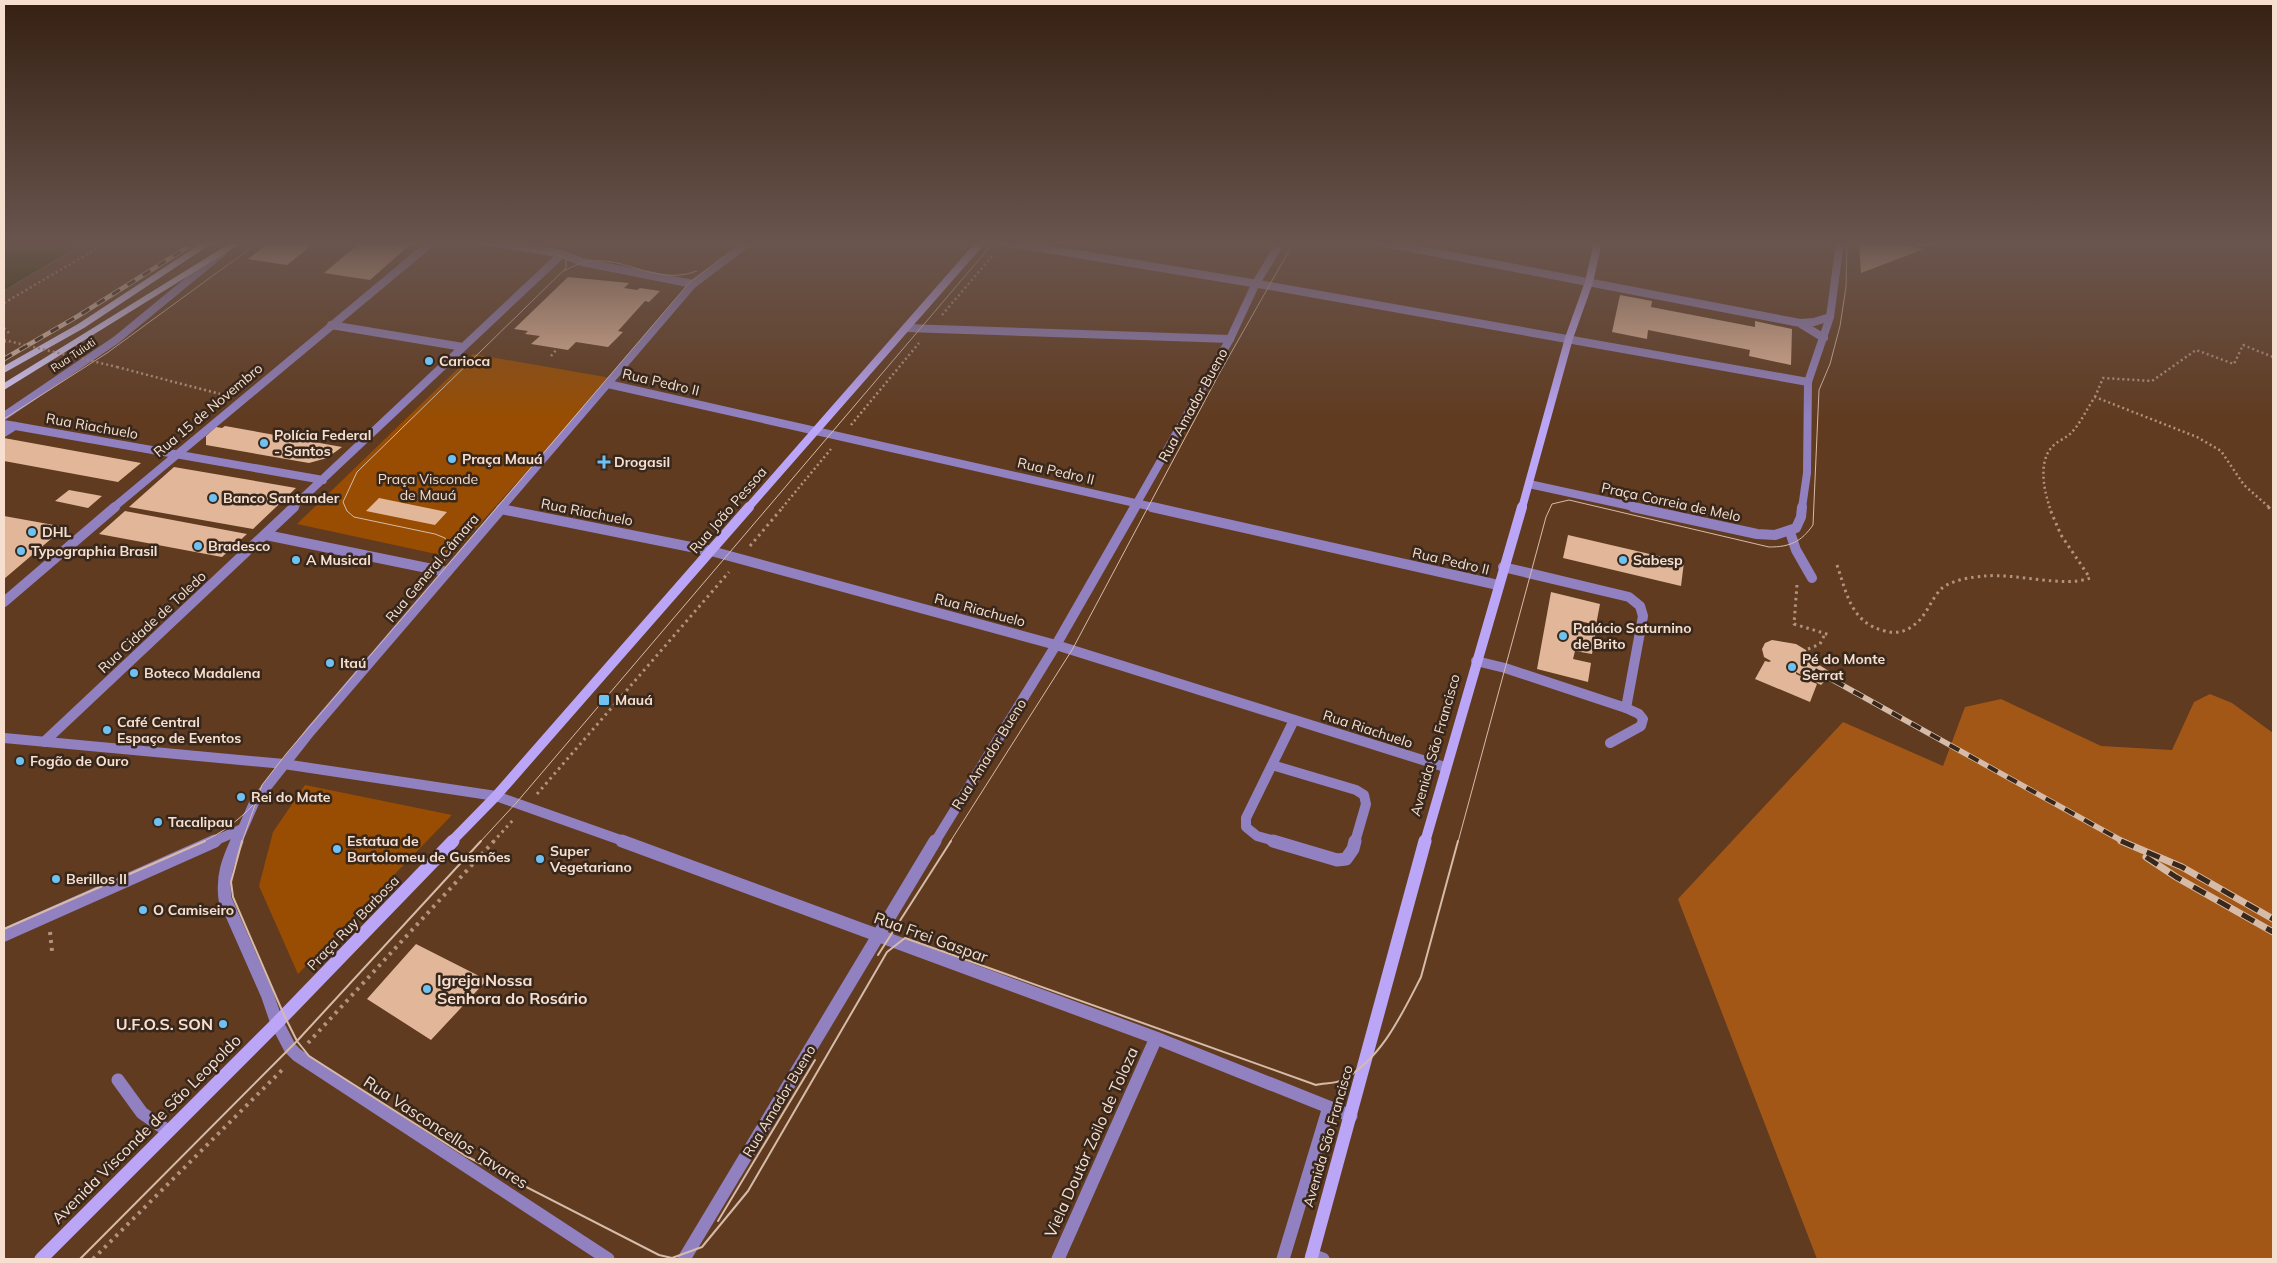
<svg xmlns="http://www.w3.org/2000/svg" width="2277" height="1263" viewBox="0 0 2277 1263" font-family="Mulish,sans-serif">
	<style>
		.green { fill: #984d02 }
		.forest { fill: #a25716 }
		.water { fill: #282c02; stroke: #666240 }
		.building { fill: #e2b698 }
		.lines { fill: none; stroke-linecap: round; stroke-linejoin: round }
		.path-far2 { stroke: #b1937f; stroke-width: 2.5; stroke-dasharray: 2 3; stroke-linecap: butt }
		.path-far1 { stroke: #b1937f; stroke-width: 3; stroke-dasharray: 2.5 4; stroke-linecap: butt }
		.path { stroke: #b1937f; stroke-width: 4; stroke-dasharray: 3 5; stroke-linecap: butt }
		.service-far2 { stroke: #9181c1; stroke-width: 8 }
		.service-far1 { stroke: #9181c1; stroke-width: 10 }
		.service { stroke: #9181c1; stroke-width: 13 }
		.pedestrian { stroke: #9181c1; stroke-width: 10 }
		.minor-far2 { stroke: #9181c1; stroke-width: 8 }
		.minor-far1 { stroke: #9181c1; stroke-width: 10 }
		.minor { stroke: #9181c1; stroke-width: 13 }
		.tertiary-far2 { stroke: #9181c1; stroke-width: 8 }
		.tertiary-far1 { stroke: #9181c1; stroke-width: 10 }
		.tertiary { stroke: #9181c1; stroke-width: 13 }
		.secondary-far2 { stroke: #baa5f7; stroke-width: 8 }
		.secondary-far1 { stroke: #baa5f7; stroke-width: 10 }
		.secondary { stroke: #baa5f7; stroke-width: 13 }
		.primary { fill: #d6cafe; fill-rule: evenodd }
		.tram-far1 { stroke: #d6bba9; stroke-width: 1 }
		.tram { stroke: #d6bba9; stroke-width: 2 }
		.rail-far2-casing { stroke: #d6bba9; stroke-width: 4.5 }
		.rail-far1-casing { stroke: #d6bba9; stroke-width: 5.5 }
		.rail-casing { stroke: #d6bba9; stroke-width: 7 }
		.rail-far2 { stroke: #38271b; stroke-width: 3; stroke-dasharray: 9; stroke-linecap: butt }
		.rail-far1 { stroke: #38271b; stroke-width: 4; stroke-dasharray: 11; stroke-linecap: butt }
		.rail { stroke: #38271b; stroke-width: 5; stroke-dasharray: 14; stroke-linecap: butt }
		.path-bridge { stroke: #b1937f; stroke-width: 2.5; stroke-dasharray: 2 3; stroke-linecap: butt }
		.poi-dot { fill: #6dc2f3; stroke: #38271b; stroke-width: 2 }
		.labels { text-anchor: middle; stroke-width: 5; stroke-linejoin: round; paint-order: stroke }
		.far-street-label { font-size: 11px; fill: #f7dfd0; stroke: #38271b }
		.poi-label { font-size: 14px; font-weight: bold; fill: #f7dfd0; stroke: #38271b; text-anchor: start }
		.street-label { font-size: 14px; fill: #f7dfd0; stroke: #38271b }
		.park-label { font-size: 14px; fill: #f4dac9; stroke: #38271b }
		.near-street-label { font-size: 16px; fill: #f7dfd0; stroke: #38271b }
		.near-poi-label { font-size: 16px; font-weight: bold; fill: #f7dfd0; stroke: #38271b; text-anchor: start }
	</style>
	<rect width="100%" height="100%" fill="#603b20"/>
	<!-- green -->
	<path class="green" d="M473,354L611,378L450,557L297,524Z
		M305,785L452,815L298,974L259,886L273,832Z"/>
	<!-- forest -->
	<path class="forest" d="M2210,694L2232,703L2273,733V1259H1817L1678,899L1843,722L1943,766L1965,707L2001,699L2101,746L2172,750L2194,702Z"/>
	<!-- water -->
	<path class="water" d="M4,242H86L4,291Z"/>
	<!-- building -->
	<path class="building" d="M270,242H316L287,265L248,259Z
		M361,242H413L370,280L324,273Z
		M1859,242H1887L1924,249L1861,273Z
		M1907,242H1936V243L1924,247Z
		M568,277L629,283L624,288L637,290L640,288L660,291L649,302L645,301L618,331L623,332L608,347L576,342L568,350L531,344L540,336L525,334L528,331L514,329Z
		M1620,295L1652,301L1651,307L1755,327V321L1792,329L1791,365L1749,356L1750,350L1648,330L1647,339L1612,332Z
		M225,426L342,447L327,458L309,463L206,445V436L216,427L222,428Z
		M4,438L141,463L118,482L4,461Z
		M174,467L296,488L253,529L129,507Z
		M69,490L102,496L88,508L55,501Z
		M379,498L447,512L435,525L366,511Z
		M125,511L247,534L222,557L99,534Z
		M4,516L65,527L4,579Z
		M1568,535L1684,562L1681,586L1563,558Z
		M1551,592L1600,604L1596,625L1580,621L1579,626L1596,630L1592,654L1575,651L1573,659L1591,663L1588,682L1537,669Z
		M1772,640L1796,644L1806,650L1808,658L1832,673L1821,685L1796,672V674L1817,684L1810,702L1755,679L1765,661L1769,662L1771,661L1764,657L1762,649L1765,643Z
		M416,944L487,980L431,1040L367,999Z"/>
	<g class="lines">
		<!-- path-far2 -->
		<path class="path-far2" d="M2271,242L2273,244
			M4,303L108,242
			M942,315L993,255
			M4,328L9,333L8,335
			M4,342L7,341
			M551,356L557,349
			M117,367L224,395
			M2095,397L2103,378L2152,381L2196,350L2234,364L2243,345L2273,357
			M851,425L919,343
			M782,508L831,449
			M2050,508C2044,491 2038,462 2052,447C2057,441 2065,439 2071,433C2081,423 2087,408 2095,397L2197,437L2221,451L2244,485L2270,508"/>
		<!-- path-far1 -->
		<path class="path-far1" d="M2268,507L2273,511
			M750,546L783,507
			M1837,565C1847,594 1851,623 1885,631C1895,634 1906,632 1914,625C1926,617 1931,599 1941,589C1951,580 1972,577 1985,576C2016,573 2063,588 2090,578L2061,535L2049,507
			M1797,585L1794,624L1830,635
			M1808,649L1820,644L1825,634
			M537,794L729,572
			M493,842L514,819"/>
		<!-- path -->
		<path class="path" d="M50,932L52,951
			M308,1043L494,841
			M93,1259L285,1067"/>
		<!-- service-far2 -->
		<path class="service-far2" d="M4,433L15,426"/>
		<!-- service-far1 -->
		<path class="service-far1" d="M1790,532L1796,550L1812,578
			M1610,743L1641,726L1643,719L1639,714L1626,708
			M1272,765L1356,790L1364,795L1366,804L1355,842
			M1278,842L1257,836L1246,827V818L1294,720"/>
		<!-- service -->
		<path class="service" d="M1273,841L1337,860L1346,859L1353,849L1355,841
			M118,1080L142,1113L168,1131"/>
		<!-- pedestrian -->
		<path class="pedestrian" d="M501,509L711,551"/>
		<!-- minor-far2 -->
		<path class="minor-far2" d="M489,242L562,254L582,262L693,284
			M1005,242L1270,286L1808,382
			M1380,242L1800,323L1814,322L1830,317
			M1801,324L1824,338
			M331,325L463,347
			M906,328L1230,339
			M608,384L1157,508
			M4,416L116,340L222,253
			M4,424L323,480
			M1529,484L1639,508
			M113,508L432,242
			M292,508L562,254
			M1802,508L1807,473L1808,382L1830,317L1840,242"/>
		<!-- minor-far1 -->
		<path class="minor-far1" d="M1152,507L1498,585
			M1633,507L1757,534L1775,535L1796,528L1801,517L1802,507
			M266,535L447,572
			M711,551L1056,645L1445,767
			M4,602L115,507
			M1476,661L1505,668L1626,708L1643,616L1640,606L1629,597L1503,567
			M4,738L284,764L496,796L626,842
			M44,742L294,507
			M212,842L242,829"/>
		<!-- minor -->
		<path class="minor" d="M622,841L1156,1038L1351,1116
			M4,935L215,841
			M277,1023L290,1048L297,1055L608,1259
			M1312,1255L1323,1259
			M1058,1259L1156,1038
			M1283,1259L1329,1107"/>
		<!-- tertiary-far2 -->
		<path class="tertiary-far2" d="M501,508L693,284L749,242
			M1134,508L1230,339L1256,283L1281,242"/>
		<!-- tertiary-far1 -->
		<path class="tertiary-far1" d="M237,842L254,803L310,732L503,507
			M935,842L1056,645L1135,507"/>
		<!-- tertiary -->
		<path class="tertiary" d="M237,841C228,861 222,876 225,899L267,994L277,1023
			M684,1259L935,841"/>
		<!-- secondary-far2 -->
		<path class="secondary-far2" d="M748,508L981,242
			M1522,508L1569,338L1589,282L1598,242"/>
		<!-- secondary-far1 -->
		<path class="secondary-far1" d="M451,842L496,796L749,507
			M1425,842L1522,507"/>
		<!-- secondary -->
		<path class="secondary" d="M41,1259L277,1023L453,841
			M1311,1259L1425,841"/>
		<!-- primary -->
		<path class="primary" d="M203,242H214L84,328L4,373V366L78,324Z
			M232,242H243L4,390V383Z"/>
		<!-- tram-far1 -->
		<path class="tram-far1" d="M564,271C613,240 647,290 697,271
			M4,419L107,353L259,242
			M442,567L449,546L445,538L435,534L354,517L347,511L343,502L357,472L566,268V259L556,254L480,242
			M202,842C222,833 238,821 253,805
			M242,842L262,785L286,754L689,283L743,242
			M480,842L517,802L994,242
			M950,842L1072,650L1219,374L1294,242
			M1458,842L1546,517L1552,504L1569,500L1769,547C1790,547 1801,542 1813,525L1819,390L1830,364L1840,326L1846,287L1847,242"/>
		<!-- tram -->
		<path class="tram" d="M242,841L231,882L233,897L284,1015L297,1041L309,1056L464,1155L659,1255L672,1258L702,1247L748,1191L887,952L905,938L1316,1085C1324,1083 1335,1084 1342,1080C1381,1060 1402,1014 1421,977L1458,841
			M4,929L205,841
			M878,955L951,841
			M718,1221L815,1060
			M80,1259L297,1041L481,841"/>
		<!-- rail-far2 casing -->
		<g class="rail-far2-casing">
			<path id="rail-far2" d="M4,359L78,316L196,242"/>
		</g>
		<!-- rail-far1 casing -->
		<g class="rail-far1-casing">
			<path id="rail-far1" d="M1815,670L2124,842"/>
		</g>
		<!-- rail casing -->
		<g class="rail-casing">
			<path id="rail" d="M2121,841L2182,867L2273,919
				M2146,857L2176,877L2273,932"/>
		</g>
		<!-- rail-far2 -->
		<use href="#rail-far2" class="rail-far2"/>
		<!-- rail-far1 -->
		<use href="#rail-far1" class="rail-far1"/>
		<!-- rail -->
		<use href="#rail" class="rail"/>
		<!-- path-bridge -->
		<path class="path-bridge" d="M4,340L117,367"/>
	</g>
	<!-- sky -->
	<linearGradient id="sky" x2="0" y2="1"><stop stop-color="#352012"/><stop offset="0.58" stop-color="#69554e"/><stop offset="1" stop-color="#69554e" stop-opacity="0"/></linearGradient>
	<rect width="2277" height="419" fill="url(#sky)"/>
	<!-- markers -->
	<g class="poi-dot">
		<circle cx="429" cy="361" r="5"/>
		<circle cx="264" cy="443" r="5"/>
		<circle cx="452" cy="459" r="5"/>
		<path d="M601.5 454.5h5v5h5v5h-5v5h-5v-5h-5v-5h5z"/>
		<circle cx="213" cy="498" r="5"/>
		<circle cx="32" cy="532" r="5"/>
		<circle cx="198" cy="546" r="5"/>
		<circle cx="21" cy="551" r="5"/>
		<circle cx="296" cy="560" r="5"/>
		<circle cx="1623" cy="560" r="5"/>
		<circle cx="1563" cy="636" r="5"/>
		<circle cx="330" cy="663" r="5"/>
		<circle cx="1792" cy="667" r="5"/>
		<circle cx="134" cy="673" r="5"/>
		<rect x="598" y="694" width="12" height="12" rx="2.5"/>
		<circle cx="107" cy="730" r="5"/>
		<circle cx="20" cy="761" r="5"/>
		<circle cx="241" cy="797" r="5"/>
		<circle cx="158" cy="822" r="5"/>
		<circle cx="337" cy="849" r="5"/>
		<circle cx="540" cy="859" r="5"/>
		<circle cx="56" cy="879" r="5"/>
		<circle cx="143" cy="910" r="5"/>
		<circle cx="427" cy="989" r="5"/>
		<circle cx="223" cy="1024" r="5"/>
	</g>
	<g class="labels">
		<!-- far-street labels -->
		<g class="far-street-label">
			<text transform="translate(73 355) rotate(-34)" y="4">Rua Tuiuti</text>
		</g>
		<!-- poi labels -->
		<g class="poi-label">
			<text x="439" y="366">Carioca</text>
			<text x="274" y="440">Polícia Federal<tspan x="274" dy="16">- Santos</tspan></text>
			<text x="462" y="464">Praça Mauá</text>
			<text x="614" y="467">Drogasil</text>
			<text x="223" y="503">Banco Santander</text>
			<text x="42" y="537">DHL</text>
			<text x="208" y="551">Bradesco</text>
			<text x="31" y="556">Typographia Brasil</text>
			<text x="306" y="565">A Musical</text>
			<text x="1633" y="565">Sabesp</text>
			<text x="1573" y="633">Palácio Saturnino<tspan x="1573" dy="16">de Brito</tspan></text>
			<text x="1802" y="664">Pé do Monte<tspan x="1802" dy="16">Serrat</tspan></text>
			<text x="340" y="668">Itaú</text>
			<text x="144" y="678">Boteco Madalena</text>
			<text x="615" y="705">Mauá</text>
			<text x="117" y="727">Café Central<tspan x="117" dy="16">Espaço de Eventos</tspan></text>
			<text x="30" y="766">Fogão de Ouro</text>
			<text x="251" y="802">Rei do Mate</text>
			<text x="168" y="827">Tacalipau</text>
			<text x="347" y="846">Estatua de<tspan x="347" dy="16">Bartolomeu de Gusmões</tspan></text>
			<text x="550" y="856">Super<tspan x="550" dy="16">Vegetariano</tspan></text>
			<text x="66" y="884">Berillos II</text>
			<text x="153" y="915">O Camiseiro</text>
		</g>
		<!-- street labels -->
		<g class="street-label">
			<text transform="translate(661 382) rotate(13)" y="5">Rua Pedro II</text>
			<text transform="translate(1193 405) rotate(-61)" y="5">Rua Amador Bueno</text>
			<text transform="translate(208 410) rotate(-40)" y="5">Rua 15 de Novembro</text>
			<text transform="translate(92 426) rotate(10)" y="5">Rua Riachuelo</text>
			<text transform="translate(1056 471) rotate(13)" y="5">Rua Pedro II</text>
			<text transform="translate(1671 502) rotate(12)" y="5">Praça Correia de Melo</text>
			<text transform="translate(728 510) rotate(-49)" y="5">Rua João Pessoa</text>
			<text transform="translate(587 512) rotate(11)" y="5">Rua Riachuelo</text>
			<text transform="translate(1451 561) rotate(13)" y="5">Rua Pedro II</text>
			<text transform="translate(432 568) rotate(-50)" y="5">Rua General Câmara</text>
			<text transform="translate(980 610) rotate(15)" y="5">Rua Riachuelo</text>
			<text transform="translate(152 622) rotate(-43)" y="5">Rua Cidade de Toledo</text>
			<text transform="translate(1368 729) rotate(18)" y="5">Rua Riachuelo</text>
			<text transform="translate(1435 745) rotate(-74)" y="5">Avenida São Francisco</text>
			<text transform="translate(989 754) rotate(-58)" y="5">Rua Amador Bueno</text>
			<text transform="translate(353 923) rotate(-46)" y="5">Praça Ruy Barbosa</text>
			<text transform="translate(779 1101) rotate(-59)" y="5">Rua Amador Bueno</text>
			<text transform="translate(1328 1136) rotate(-74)" y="5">Avenida São Francisco</text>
		</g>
		<!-- park labels -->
		<g class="park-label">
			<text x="428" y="484">Praça Visconde<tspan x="428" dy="16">de Mauá</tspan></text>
		</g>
		<!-- near-street labels -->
		<g class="near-street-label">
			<text transform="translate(931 937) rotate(20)" y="6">Rua Frei Gaspar</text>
			<text transform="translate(146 1129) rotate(-45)" y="6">Avenida Visconde de São Leopoldo</text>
			<text transform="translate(446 1132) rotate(33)" y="6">Rua Vasconcellos Tavares</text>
			<text transform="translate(1091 1142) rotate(-66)" y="6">Viela Doutor Zoilo de Toloza</text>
		</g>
		<!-- near-poi labels -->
		<g class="near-poi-label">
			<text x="437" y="986">Igreja Nossa<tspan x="437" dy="18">Senhora do Rosário</tspan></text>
			<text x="213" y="1030" text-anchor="end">U.F.O.S. SON</text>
		</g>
	</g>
	<!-- border -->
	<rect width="2277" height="1263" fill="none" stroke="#f7dfd0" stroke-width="10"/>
</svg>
